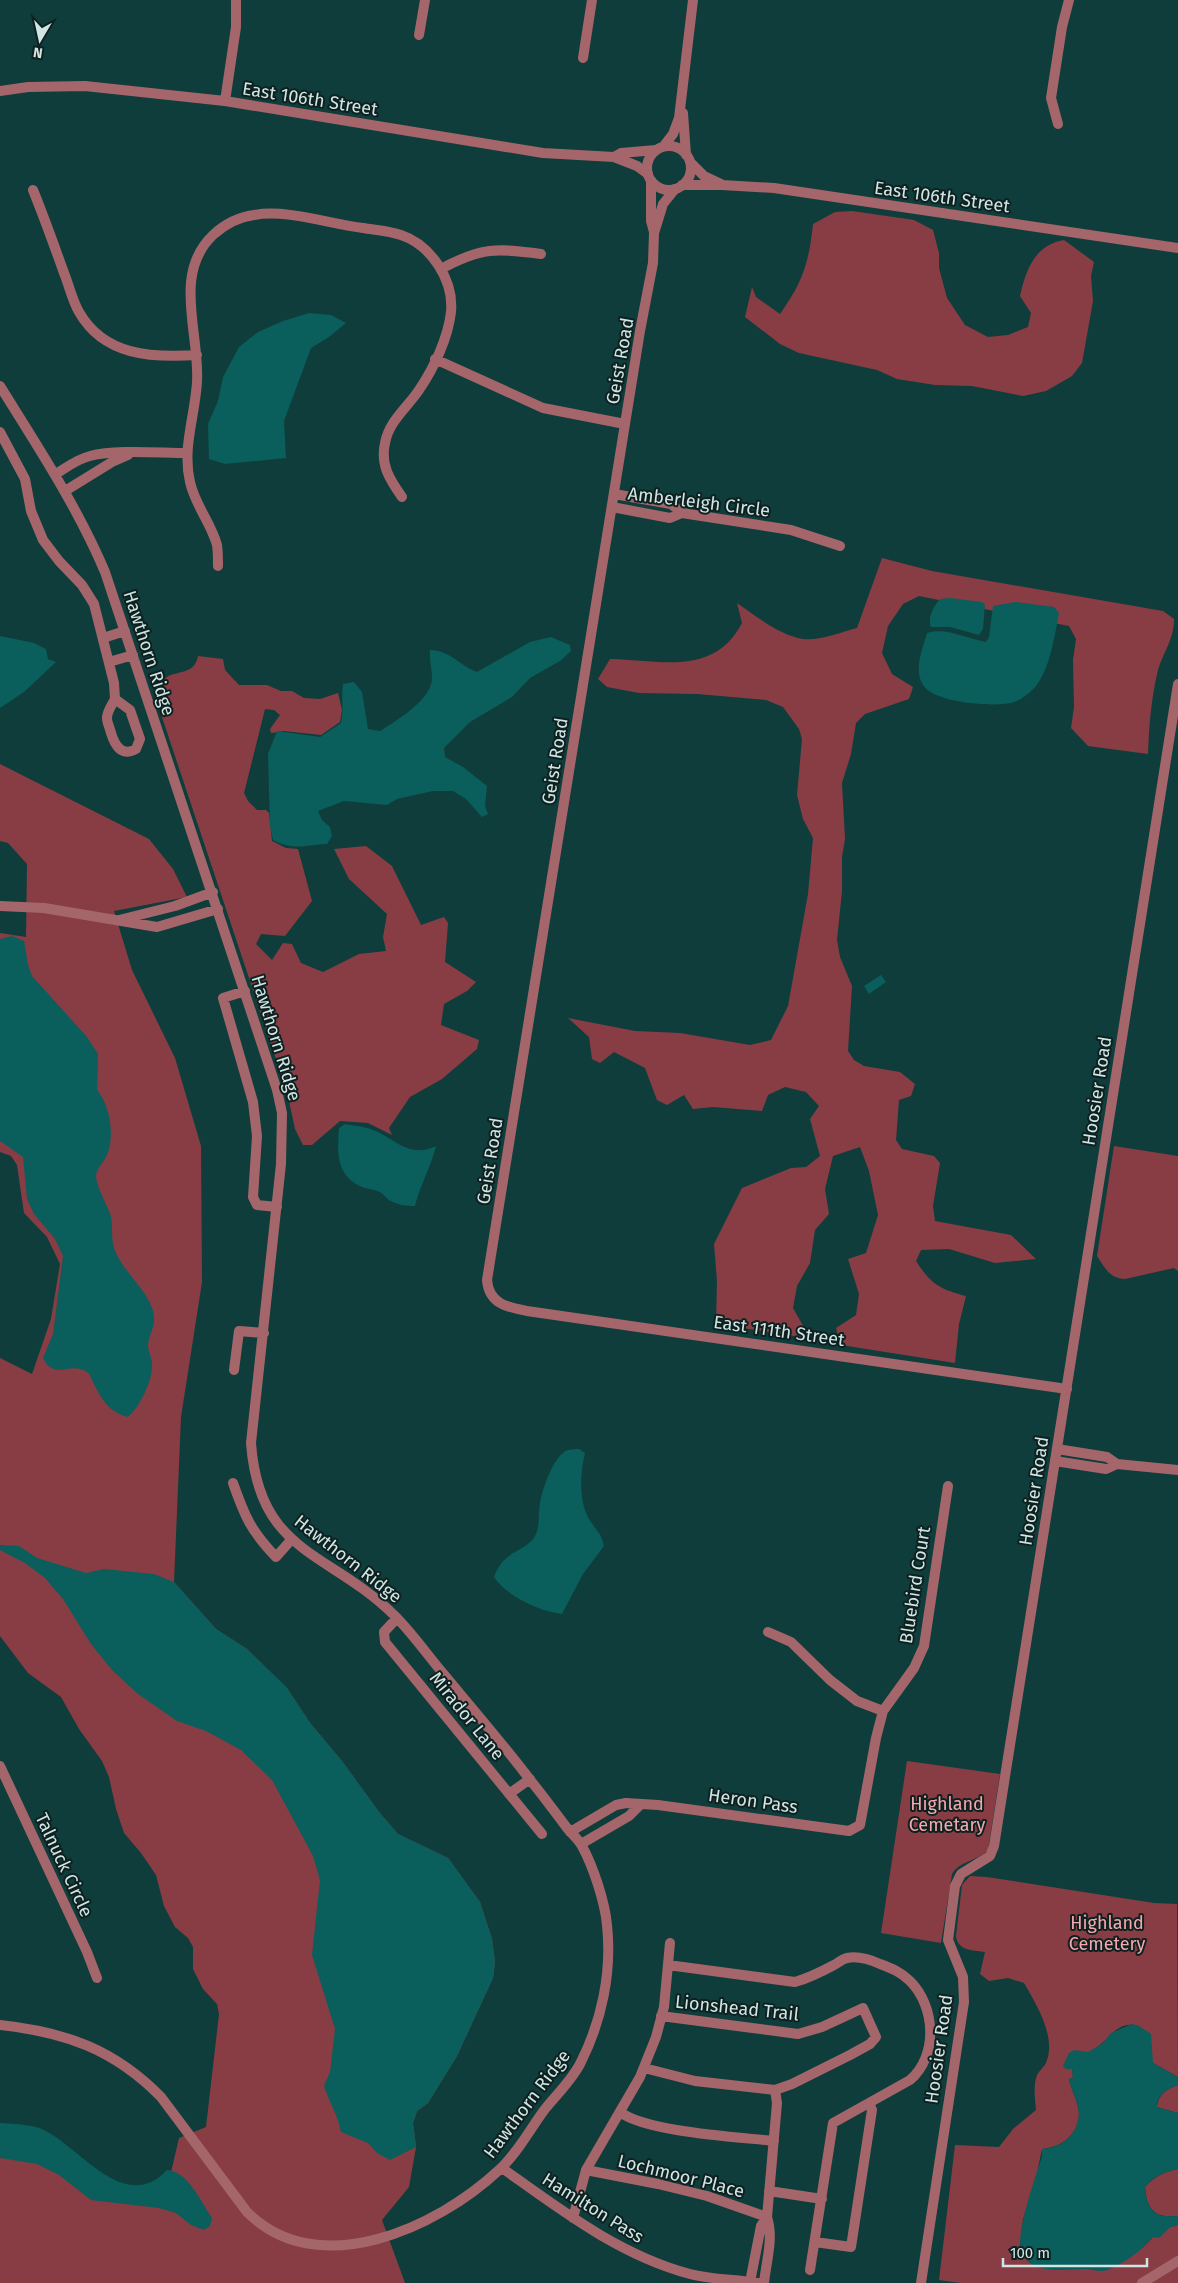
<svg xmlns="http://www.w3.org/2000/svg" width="1178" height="2283" viewBox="0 0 1178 2283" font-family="'Fira Sans',sans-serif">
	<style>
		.green { fill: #883d45 }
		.water { fill: #0a5e5b }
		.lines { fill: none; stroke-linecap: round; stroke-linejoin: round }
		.minor { stroke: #a5666b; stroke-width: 10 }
		.tertiary { stroke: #a5666b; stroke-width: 10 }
		.labels { text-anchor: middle; stroke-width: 4; stroke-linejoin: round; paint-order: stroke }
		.street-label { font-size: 18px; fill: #cfe6e5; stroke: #0e201f }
		.park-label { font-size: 18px; fill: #f5a9ae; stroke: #0e201f }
	</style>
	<rect width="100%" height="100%" fill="#0f3d3b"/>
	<!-- green -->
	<path class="green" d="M852,211L914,220L933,230L939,253V268L947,298L965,325L988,337L1008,335L1028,327L1031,313L1020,296C1026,269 1035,245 1064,240L1094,262L1091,276L1093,301L1082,363L1072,376L1046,391L1023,396L972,386L935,385L897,379L877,370L799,353L780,344L745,317L752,287L756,297L780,314C803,282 809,262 813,224L835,212Z
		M882,558L932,571L1163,611L1174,619C1174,641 1162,653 1157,674C1151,701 1149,727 1148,754L1088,746L1071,728L1074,707L1073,660L1076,639L1069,626L919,596L903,604L888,626L882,653L892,674L913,687L909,699L865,714L856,723L851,754L842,783L845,839L842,857V891L837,940L840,957L852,986L848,1051L854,1060L864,1066L900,1072L915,1084L911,1096L899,1100L896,1140L902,1149L934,1156L940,1163L933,1206L935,1221L1011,1235L1036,1259L995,1263L949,1249L921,1250L916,1261C931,1284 939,1289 966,1296L959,1324L955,1363L841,1345L836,1328L856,1315L859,1294L848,1259L866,1253L878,1215L869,1171L860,1147L833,1156L825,1189L829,1214L815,1230L810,1263L797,1286L793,1308L806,1331L801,1337L716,1324L717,1281L714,1244L742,1188L791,1168L806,1167L820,1156L810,1119L819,1106L806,1092L785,1087L768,1095L762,1111L713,1107L693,1109L684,1095L667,1105L657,1100L645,1068L614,1052L600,1063L592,1059L589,1037L568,1018L635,1031L680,1033L750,1045L771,1040L788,1006L808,894L813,838L803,819L797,795L802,739L799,729L783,707L766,700L697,694L639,693L607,687L598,679L610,659C660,660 714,677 742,623L737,603C756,616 779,635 803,639C820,641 841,632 857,628Z
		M198,656L223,659L225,670L239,685H267L281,691H292L304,698L320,699L338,693L342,710L340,722L321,735L284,731L271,733L270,729L280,715L274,710L265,709L244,793L248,801L257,810H266L269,813L272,841L286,848L298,849L312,901L285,936L261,934L256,944L272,960L283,943L292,944L301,963L323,972L359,954L386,951L383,937L387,914L349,879L334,849L366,846L392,866L421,925L444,917L448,923L445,962L476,982L467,991L444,1004L441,1025L479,1040L477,1049L442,1079L410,1097L389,1128L392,1135L368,1123L340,1121L312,1145H303L295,1129L287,1092L157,702L161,682C164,680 167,676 171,675C183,671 195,672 198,656Z
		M0,764L149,839L173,869L187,897L114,911L132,970L175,1058L201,1146L202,1282L181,1417L174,1582L216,1629L247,1649L287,1688L310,1723L342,1761L379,1812L398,1834L448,1858L480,1902L492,1939L495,1962L493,1978L457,2056L428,2103L417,2111L413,2123L416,2147L409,2187L382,2220L405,2283H0V2146L124,2191L168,2185L179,2138L206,2127L219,2014L217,2004L203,1989L193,1969V1947L188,1938L175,1927L164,1906L156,1875L141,1853L124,1833L116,1809L109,1777L102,1761L79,1729L61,1697L28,1673L0,1636V1358L32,1374L51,1319L60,1264L47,1237L24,1213L17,1165L11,1156L0,1152V933L26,937L27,864L8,843L0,841Z
		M1114,1146L1178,1156V1271L1174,1268L1125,1279C1109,1278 1105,1268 1097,1256Z
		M907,1761L1000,1774L988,1850C978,1861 959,1861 952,1874L941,1943L881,1933Z
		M970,1876L987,1877L1154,1903L1177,1904L1178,2077L1153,2063L1139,2026C1119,2021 1115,2033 1102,2043C1091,2053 1083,2058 1072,2069L1073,2078L1069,2079C1071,2090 1079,2103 1079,2114C1078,2135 1062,2147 1042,2149L1034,2188L1023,2219L1020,2246L1038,2267C1082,2270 1120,2274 1153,2237H1159L1170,2227L1178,2225V2283H961L939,2280L955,2145L999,2147L1013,2129L1036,2110C1035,2099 1033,2086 1037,2075C1039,2071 1044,2067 1046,2063C1057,2037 1036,2004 1024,1983L1008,1978L989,1981L980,1974L985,1952C972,1950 958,1951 956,1936L962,1885Z
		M1178,2085V2113L1157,2107C1158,2094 1167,2089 1178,2085Z
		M1178,2169V2216C1154,2218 1147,2210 1145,2187C1153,2177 1166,2171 1178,2169Z"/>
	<!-- water -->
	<path class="water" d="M309,313L331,315L346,323L329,337L311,348L284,421L286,458L225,464L209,459L208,424L218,401L223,377L239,347L258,332L283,321Z
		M950,598L982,602L985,605L983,629L979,635L950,627H931C927,617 934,606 940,599Z
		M1016,602L1054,607L1059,613C1055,634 1050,669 1036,686C1030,693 1020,701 1011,703C993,707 934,703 923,685C913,670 923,648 927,633C945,627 968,639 986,642L989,637L993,606Z
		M0,636L34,643L46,649L48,659L56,662L24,692L0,708Z
		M551,637L570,645L571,651L560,661L530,678L512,697L470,722L444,748L445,757L463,767L487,786L485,806L488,814L482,817L466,799L453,791H433L397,799L387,805L344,801L318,811L322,820L330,827L332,836L327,844C304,845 294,851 273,840L270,826L268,754L277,731L320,737L341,723C344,709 341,698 343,684L354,682L362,692L368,729L380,731C397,720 433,699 432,677C432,668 429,661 430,650C452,651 458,665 477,672L530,642Z
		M12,936L24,941L28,965L32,976L87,1037L98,1054L97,1090C110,1105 115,1135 107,1155C103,1164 93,1171 97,1182C100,1194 108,1206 111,1217C113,1227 111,1238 114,1248C122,1271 144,1286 152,1308C158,1324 150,1330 148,1345C148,1352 153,1359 152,1367C151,1384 140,1406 128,1417C111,1413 102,1401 95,1386C92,1381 91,1375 87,1372C70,1360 55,1382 43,1358L53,1334L63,1256L55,1239L34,1214L27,1199L23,1157L0,1141V939Z
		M881,975L886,982L869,994L864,986Z
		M345,1124C354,1126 364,1126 373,1130C395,1138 408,1159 436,1146C431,1167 420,1185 415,1206C406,1206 397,1205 389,1200C385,1197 382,1192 377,1191C372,1189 367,1189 362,1187C336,1176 337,1153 339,1128Z
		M579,1449L585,1453C580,1474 578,1503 591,1522C597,1531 602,1535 604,1546L583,1574L562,1614C541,1612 506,1596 494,1577C504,1548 527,1553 536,1534C540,1524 538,1514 540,1503C542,1490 554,1454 568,1450C571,1449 576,1449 579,1449Z
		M0,1545L19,1546L37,1558L86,1573L104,1569L154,1574L174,1582L216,1629L247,1649L287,1688L310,1723L342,1761L379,1812L398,1834L448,1858L480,1902L492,1939L495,1962L493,1978L457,2056L428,2103L417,2111L413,2123L416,2147L390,2160L377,2153L368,2143L341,2132C338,2115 329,2102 324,2086L330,2072L335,2029L312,1955L320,1880L313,1856L272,1780L241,1750L206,1731L177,1721L138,1694L112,1670L91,1644L63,1599L45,1578L25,1563L0,1550Z
		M1132,2024L1139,2026L1151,2034L1153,2063L1178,2077V2085C1167,2089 1157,2094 1157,2107L1178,2113V2169C1166,2171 1152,2177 1145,2187C1147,2211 1154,2218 1178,2216V2225L1170,2227L1159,2238L1153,2237C1141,2251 1124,2264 1107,2270C1098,2273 1089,2268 1080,2269C1062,2270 1031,2274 1022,2253C1014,2237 1036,2175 1042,2157V2149C1062,2148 1078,2134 1079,2114C1079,2102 1071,2090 1069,2079L1073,2077L1072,2069H1066L1063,2066L1069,2053L1074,2050L1088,2052L1103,2043L1111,2033Z
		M0,2123C14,2124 29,2124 42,2129C79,2145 124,2216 167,2170C188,2171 201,2202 212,2218L210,2226L204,2230L191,2225L176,2213L159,2208L91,2200L59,2175L37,2164L0,2158Z"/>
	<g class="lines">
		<!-- minor -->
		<path class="minor" d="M419,35L425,0
			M583,58L592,0
			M0,91L28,87L85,86L225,101L543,153L614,157L637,166L648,174
			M225,101L236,27V0
			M1058,124L1051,98L1062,27L1069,0
			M614,157L621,153L656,150
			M651,181V221L654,232
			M675,189L663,204L654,233L653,263L640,331L487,1280C489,1304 507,1307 527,1311L1067,1389
			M33,190C44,217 54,245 64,273C69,285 72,300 79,312C104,356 152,358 197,355
			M441,269C481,247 497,248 541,254
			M435,359L543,408L625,424
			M0,386C38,447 77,506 105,572L277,1090L282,1113L281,1164L251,1443C259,1555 330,1551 395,1616C412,1633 426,1653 441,1671C471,1707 502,1743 531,1781C543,1796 555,1812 567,1828C572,1834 578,1839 582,1846C593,1866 605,1902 607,1925C612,1972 602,2020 581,2062C573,2079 557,2094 545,2109C530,2129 517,2154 499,2170C437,2228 318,2283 247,2212L161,2097C114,2049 65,2032 0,2025
			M0,432L25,479L31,511L43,540L59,561L82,585L94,604L114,683L115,699
			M56,474C67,467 77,459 90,456C116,449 159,453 187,453
			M65,491L112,462L128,455
			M614,494L671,504L682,513
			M612,507L670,518L682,513L791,530L840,546
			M218,566C218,559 218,551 217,545C211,523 195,505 190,482C182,448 195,416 197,382C200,333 172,274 213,235C225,224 238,217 254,215C287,209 330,224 363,228C375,230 389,231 401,235C431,245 454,280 451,312C448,338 434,368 419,390C407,408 389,421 385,443C380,465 390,480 402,497
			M103,638L125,631
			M109,662L133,655
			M115,699L130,710L140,739L136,749C122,757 115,746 111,733C110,728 107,723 107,718C107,711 112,705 115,699Z
			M0,906L44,908L157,927L218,909
			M119,920L175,906L213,892
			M245,991L223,998L253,1102L257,1136L253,1197L257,1205L277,1207
			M234,1370L239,1331L264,1333
			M1057,1449L1107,1457L1117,1464L1178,1470
			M1055,1461L1106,1469L1117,1464
			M233,1483C245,1517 251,1531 276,1557L291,1540
			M397,1618L384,1632L385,1642L542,1834
			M768,1632L791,1642L830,1680L857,1701L883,1711
			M0,1766L87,1952L97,1978
			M509,1794L530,1779
			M570,1832L616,1805L626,1803L658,1805L849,1831L860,1825L876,1738L883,1711L914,1668L924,1646L948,1486
			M581,1844L629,1816L641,1804
			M668,1965L795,1982C809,1978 821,1972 834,1965C838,1963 842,1959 847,1958C857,1956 871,1960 880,1964C891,1968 901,1972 910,1981C936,2007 938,2056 910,2080L833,2123L810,2270
			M644,2068L695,2081L775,2090L792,2084L850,2055L870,2044L876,2037L863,2008L822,2027L798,2034L661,2016
			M620,2112C646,2132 738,2137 774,2141
			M502,2168C561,2210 619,2255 690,2274C713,2280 736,2279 758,2283
			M586,2170L658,2184L707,2196L767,2217
			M769,2191L822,2199
			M573,2218L586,2170L640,2077L656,2037L664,2007L670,1943
			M815,2242L851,2247L872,2110L869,2103
			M750,2282L761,2226L767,2217
			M764,2283C766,2262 774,2238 767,2217L777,2103L775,2090
			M1142,2283L1178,2261"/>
		<!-- tertiary -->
		<path class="tertiary" d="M683,113L686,155
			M647 168a22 22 0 1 1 44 0a22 22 0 1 1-44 0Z
			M663,147L673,134L679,118L693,0
			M690,162L704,176L721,184
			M682,185H722L774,188L1178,248
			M921,2283L964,2002L963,1977L948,1940L955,1886L961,1874L990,1856L994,1846L1178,684"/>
	</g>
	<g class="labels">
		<!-- street labels -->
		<g class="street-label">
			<text transform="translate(310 99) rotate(9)" y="6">East 106th Street</text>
			<text transform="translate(942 197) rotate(8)" y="6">East 106th Street</text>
			<text transform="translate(620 361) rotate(-80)" y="6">Geist Road</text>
			<text transform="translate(699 502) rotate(7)" y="6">Amberleigh Circle</text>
			<text transform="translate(149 653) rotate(72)" y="6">Hawthorn Ridge</text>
			<text transform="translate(555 761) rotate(-81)" y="6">Geist Road</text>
			<text transform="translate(276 1038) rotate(73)" y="6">Hawthorn Ridge</text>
			<text transform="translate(1097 1091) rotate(-81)" y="6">Hoosier Road</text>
			<text transform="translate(490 1161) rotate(-81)" y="6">Geist Road</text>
			<text transform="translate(779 1331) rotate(8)" y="6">East 111th Street</text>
			<text transform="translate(1034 1491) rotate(-81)" y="6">Hoosier Road</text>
			<text transform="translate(348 1559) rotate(38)" y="6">Hawthorn Ridge</text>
			<text transform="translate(915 1585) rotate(-81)" y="6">Bluebird Court</text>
			<text transform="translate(467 1716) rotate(51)" y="6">Mirador Lane</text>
			<text transform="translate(753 1801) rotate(8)" y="6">Heron Pass</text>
			<text transform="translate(64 1865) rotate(65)" y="6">Talnuck Circle</text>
			<text transform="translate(737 2008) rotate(6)" y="6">Lionshead Trail</text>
			<text transform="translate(939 2049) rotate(-82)" y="6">Hoosier Road</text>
			<text transform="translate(527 2104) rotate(-53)" y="6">Hawthorn Ridge</text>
			<text transform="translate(681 2176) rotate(14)" y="6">Lochmoor Place</text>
			<text transform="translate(593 2208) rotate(32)" y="6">Hamilton Pass</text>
		</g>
		<!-- park labels -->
		<g class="park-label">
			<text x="947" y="1810">Highland<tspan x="947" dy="21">Cemetary</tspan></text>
			<text x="1107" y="1929">Highland<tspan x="1107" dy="21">Cemetery</tspan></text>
		</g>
	</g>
	<!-- north arrow -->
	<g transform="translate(40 40) rotate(189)" stroke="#0e201f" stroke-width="4" paint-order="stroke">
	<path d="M0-4L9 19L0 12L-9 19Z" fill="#cfe6e5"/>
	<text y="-8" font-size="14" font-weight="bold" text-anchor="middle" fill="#cfe6e5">N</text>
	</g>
	<!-- scale -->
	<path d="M1003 2258v8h144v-8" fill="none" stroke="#cfe6e5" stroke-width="2.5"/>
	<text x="1010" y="2258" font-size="15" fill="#cfe6e5" stroke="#0e201f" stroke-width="4" paint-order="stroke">100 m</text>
</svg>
